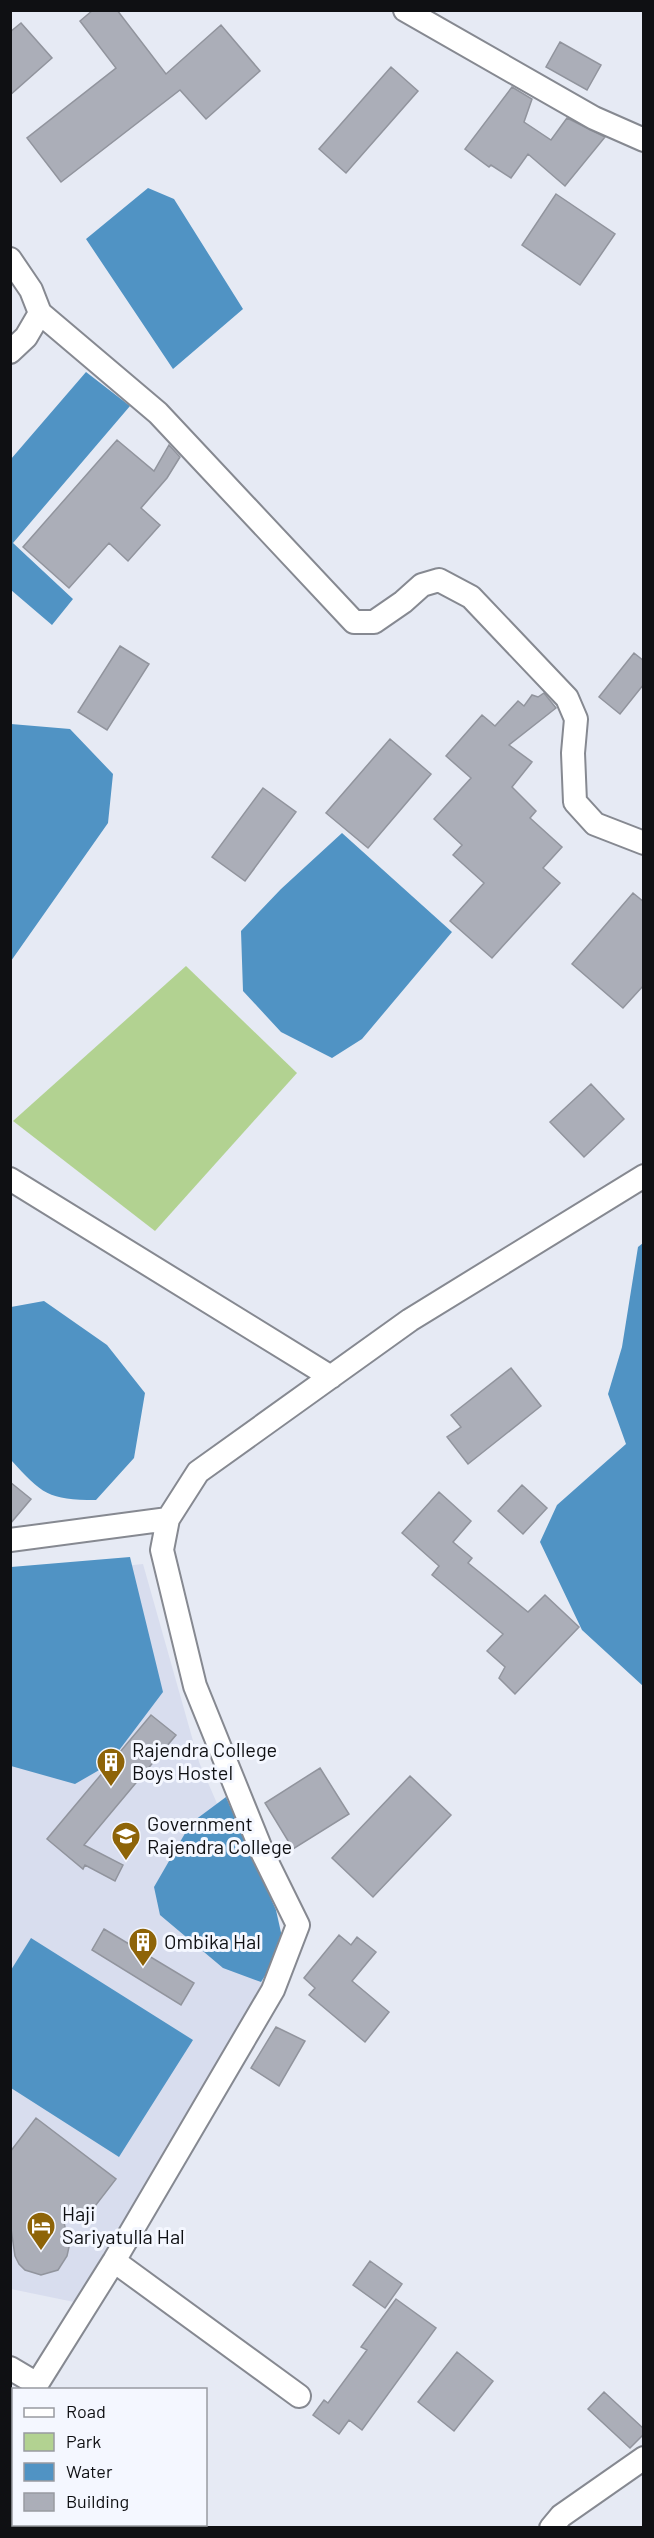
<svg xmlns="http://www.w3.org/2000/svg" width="654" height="2538" viewBox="0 0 654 2538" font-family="Barlow,sans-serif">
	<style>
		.built { fill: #d8ddee }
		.green { fill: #b2d291 }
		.water { fill: #5093c4 }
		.building { fill: #abaeb8; stroke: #91949d; stroke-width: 1.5 }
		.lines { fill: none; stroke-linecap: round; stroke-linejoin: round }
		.minor-casing { stroke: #868991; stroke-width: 26 }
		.minor { stroke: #fff; stroke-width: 22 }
		.labels { text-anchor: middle; stroke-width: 6; stroke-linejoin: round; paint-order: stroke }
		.poi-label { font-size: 20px; fill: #0f1013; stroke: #f4f7ff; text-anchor: start }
	</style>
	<rect width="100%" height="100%" fill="#e6eaf4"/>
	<!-- built -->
	<path class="built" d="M143,1564L199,1762L285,1960L74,2302L11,2289V1578Z"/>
	<!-- green -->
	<path class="green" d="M186,966L297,1073L155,1231L13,1121Z"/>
	<!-- water -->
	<path class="water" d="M148,188L174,199L243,309L173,369L86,239Z
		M86,372L130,406L13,543L73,599L52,625L11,590V459Z
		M11,724L70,729L113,774L108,823L11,961Z
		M342,833L452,932L362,1039L332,1058L281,1032L243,991L241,931L281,889Z
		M643,1243V1686L582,1630L540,1542L557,1505L626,1444L608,1394L622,1347L638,1247Z
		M44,1301L107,1345L145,1393L134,1458L96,1500C48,1500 42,1494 11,1460V1307Z
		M130,1557L163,1692L108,1765L75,1784L11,1766V1567Z
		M226,1797L276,1910L284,1946L261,1982L223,1968L160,1915L154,1887L191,1823Z
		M31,1938L193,2040L119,2157L11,2088V1970Z"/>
	<!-- building -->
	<path class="building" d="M93,10H117L166,74L221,25L260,71L206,119L180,90L61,182L27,138L116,68L80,21Z
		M21,23L52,58L10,95V32Z
		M560,42L601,65L587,90L546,67Z
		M391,67L418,91L346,173L319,149Z
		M512,87L532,99L524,122L551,140L567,118L605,137L565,186L528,154L511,178L491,165L489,167L465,149Z
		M556,194L615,234L580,285L522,245Z
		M117,440L154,471L169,445L180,457L167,478L141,508L160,525L128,561L109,543L69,588L23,547Z
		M120,646L149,664L107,730L78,712Z
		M634,653L644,661V684L620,714L599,697Z
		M544,693L556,708L509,745L532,762L512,787L536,811L530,818L562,847L543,868L560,883L492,958L450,921L484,883L453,855L462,845L434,819L471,778L446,756L482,715L495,726L518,701L524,706L532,695L538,697Z
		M390,739L431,774L368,848L326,813Z
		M263,788L296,812L245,881L212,857Z
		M633,893L644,902V985L623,1008L572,964Z
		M591,1084L624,1119L584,1157L550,1122Z
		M511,1368L541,1406L468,1464L447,1437L461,1427L451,1415Z
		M10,1482L31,1499L10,1524Z
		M522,1485L547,1508L523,1534L498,1511Z
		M439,1492L471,1521L453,1542L472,1558L468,1563L528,1612L545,1595L579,1627L515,1694L499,1678L505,1667L487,1651L503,1634L432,1575L439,1566L402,1533Z
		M151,1715L176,1735L84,1845L123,1865L115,1881L85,1865L83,1869L47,1839Z
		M320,1768L349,1814L293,1849L265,1803Z
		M410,1776L451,1815L373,1897L332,1858Z
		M104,1929L194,1983L181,2005L92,1950Z
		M339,1935L351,1945L357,1937L376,1952L352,1981L389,2012L365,2042L309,1995L315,1988L304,1978Z
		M276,2027L305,2041L279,2086L251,2068Z
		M36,2118L116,2179L82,2223L61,2207L69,2247L67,2256L58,2270L41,2275L25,2270L19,2264L15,2256L10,2222V2152Z
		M370,2261L402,2284L385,2308L353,2285Z
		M396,2299L436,2328L362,2430L349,2420L339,2434L313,2415L324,2400L328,2403L367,2350L361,2347Z
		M457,2352L493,2381L454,2431L418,2402Z
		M604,2392L644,2429V2434L630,2448L588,2409Z"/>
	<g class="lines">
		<!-- minor casing -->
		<g class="minor-casing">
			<path id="minor" d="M405,10L594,118L644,140
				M10,259L31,290L40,313L26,337L10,352
				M40,313L158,413L354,622H374L403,602L422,585L439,580L471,597L567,698L576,719L573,753L575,802L595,824L644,843
				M10,1179L331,1377
				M10,1540L168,1519
				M114,2261L299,2396
				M10,2368L37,2384L34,2390
				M37,2384L114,2261L273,1990L298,1925L263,1854L195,1686L162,1550L168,1519L198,1472L410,1320L644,1176
				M10,2433L14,2427
				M551,2528L561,2516L644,2458"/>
		</g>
		<!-- minor -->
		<use href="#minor" class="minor"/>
	</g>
	<!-- icons -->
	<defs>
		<g id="building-pin" transform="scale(1.5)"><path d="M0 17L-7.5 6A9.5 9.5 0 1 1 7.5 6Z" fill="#8e6408" stroke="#f4f7ff"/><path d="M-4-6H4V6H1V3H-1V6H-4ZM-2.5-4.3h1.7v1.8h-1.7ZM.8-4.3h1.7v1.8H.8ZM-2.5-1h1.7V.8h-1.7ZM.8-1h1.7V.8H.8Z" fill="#fff"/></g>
		<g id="university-pin" transform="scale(1.5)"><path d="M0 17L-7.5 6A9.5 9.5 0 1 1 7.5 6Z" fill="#8e6408" stroke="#f4f7ff"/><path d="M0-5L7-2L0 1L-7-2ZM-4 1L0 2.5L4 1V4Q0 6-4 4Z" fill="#fff"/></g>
		<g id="hotel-pin" transform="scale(1.5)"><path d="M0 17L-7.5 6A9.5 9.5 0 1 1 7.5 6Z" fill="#8e6408" stroke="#f4f7ff"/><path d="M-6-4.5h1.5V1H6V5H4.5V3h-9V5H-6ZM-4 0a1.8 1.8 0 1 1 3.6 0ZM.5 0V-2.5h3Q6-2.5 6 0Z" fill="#fff"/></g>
	</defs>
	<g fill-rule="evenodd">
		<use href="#building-pin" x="111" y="1762"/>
		<use href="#university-pin" x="126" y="1836"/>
		<use href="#building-pin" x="143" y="1942"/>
		<use href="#hotel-pin" x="41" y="2226"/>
	</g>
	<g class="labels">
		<!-- poi labels -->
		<g class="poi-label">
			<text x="132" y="1757">Rajendra College<tspan x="132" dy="23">Boys Hostel</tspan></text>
			<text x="147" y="1831">Government<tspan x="147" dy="23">Rajendra College</tspan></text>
			<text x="164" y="1949">Ombika Hal</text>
			<text x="62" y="2221">Haji<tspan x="62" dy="23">Sariyatulla Hal</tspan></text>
		</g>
	</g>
	<!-- border -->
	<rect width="654" height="2538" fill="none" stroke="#0f1013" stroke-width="24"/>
	<!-- legend -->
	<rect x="12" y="2388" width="195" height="138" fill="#f4f7ff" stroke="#989ba1" stroke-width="1.5"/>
	<rect x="24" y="2408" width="30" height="9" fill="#ffffff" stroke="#989ba1" stroke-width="1.5"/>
	<text x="66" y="2418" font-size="18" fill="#0f1013">Road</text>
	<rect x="24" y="2433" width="30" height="18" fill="#b2d291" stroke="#989ba1" stroke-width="1.5"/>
	<text x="66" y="2448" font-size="18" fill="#0f1013">Park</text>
	<rect x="24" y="2463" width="30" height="18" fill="#5093c4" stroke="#989ba1" stroke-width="1.5"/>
	<text x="66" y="2478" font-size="18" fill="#0f1013">Water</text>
	<rect x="24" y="2493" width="30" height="18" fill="#abaeb8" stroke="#989ba1" stroke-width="1.5"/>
	<text x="66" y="2508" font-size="18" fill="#0f1013">Building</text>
</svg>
